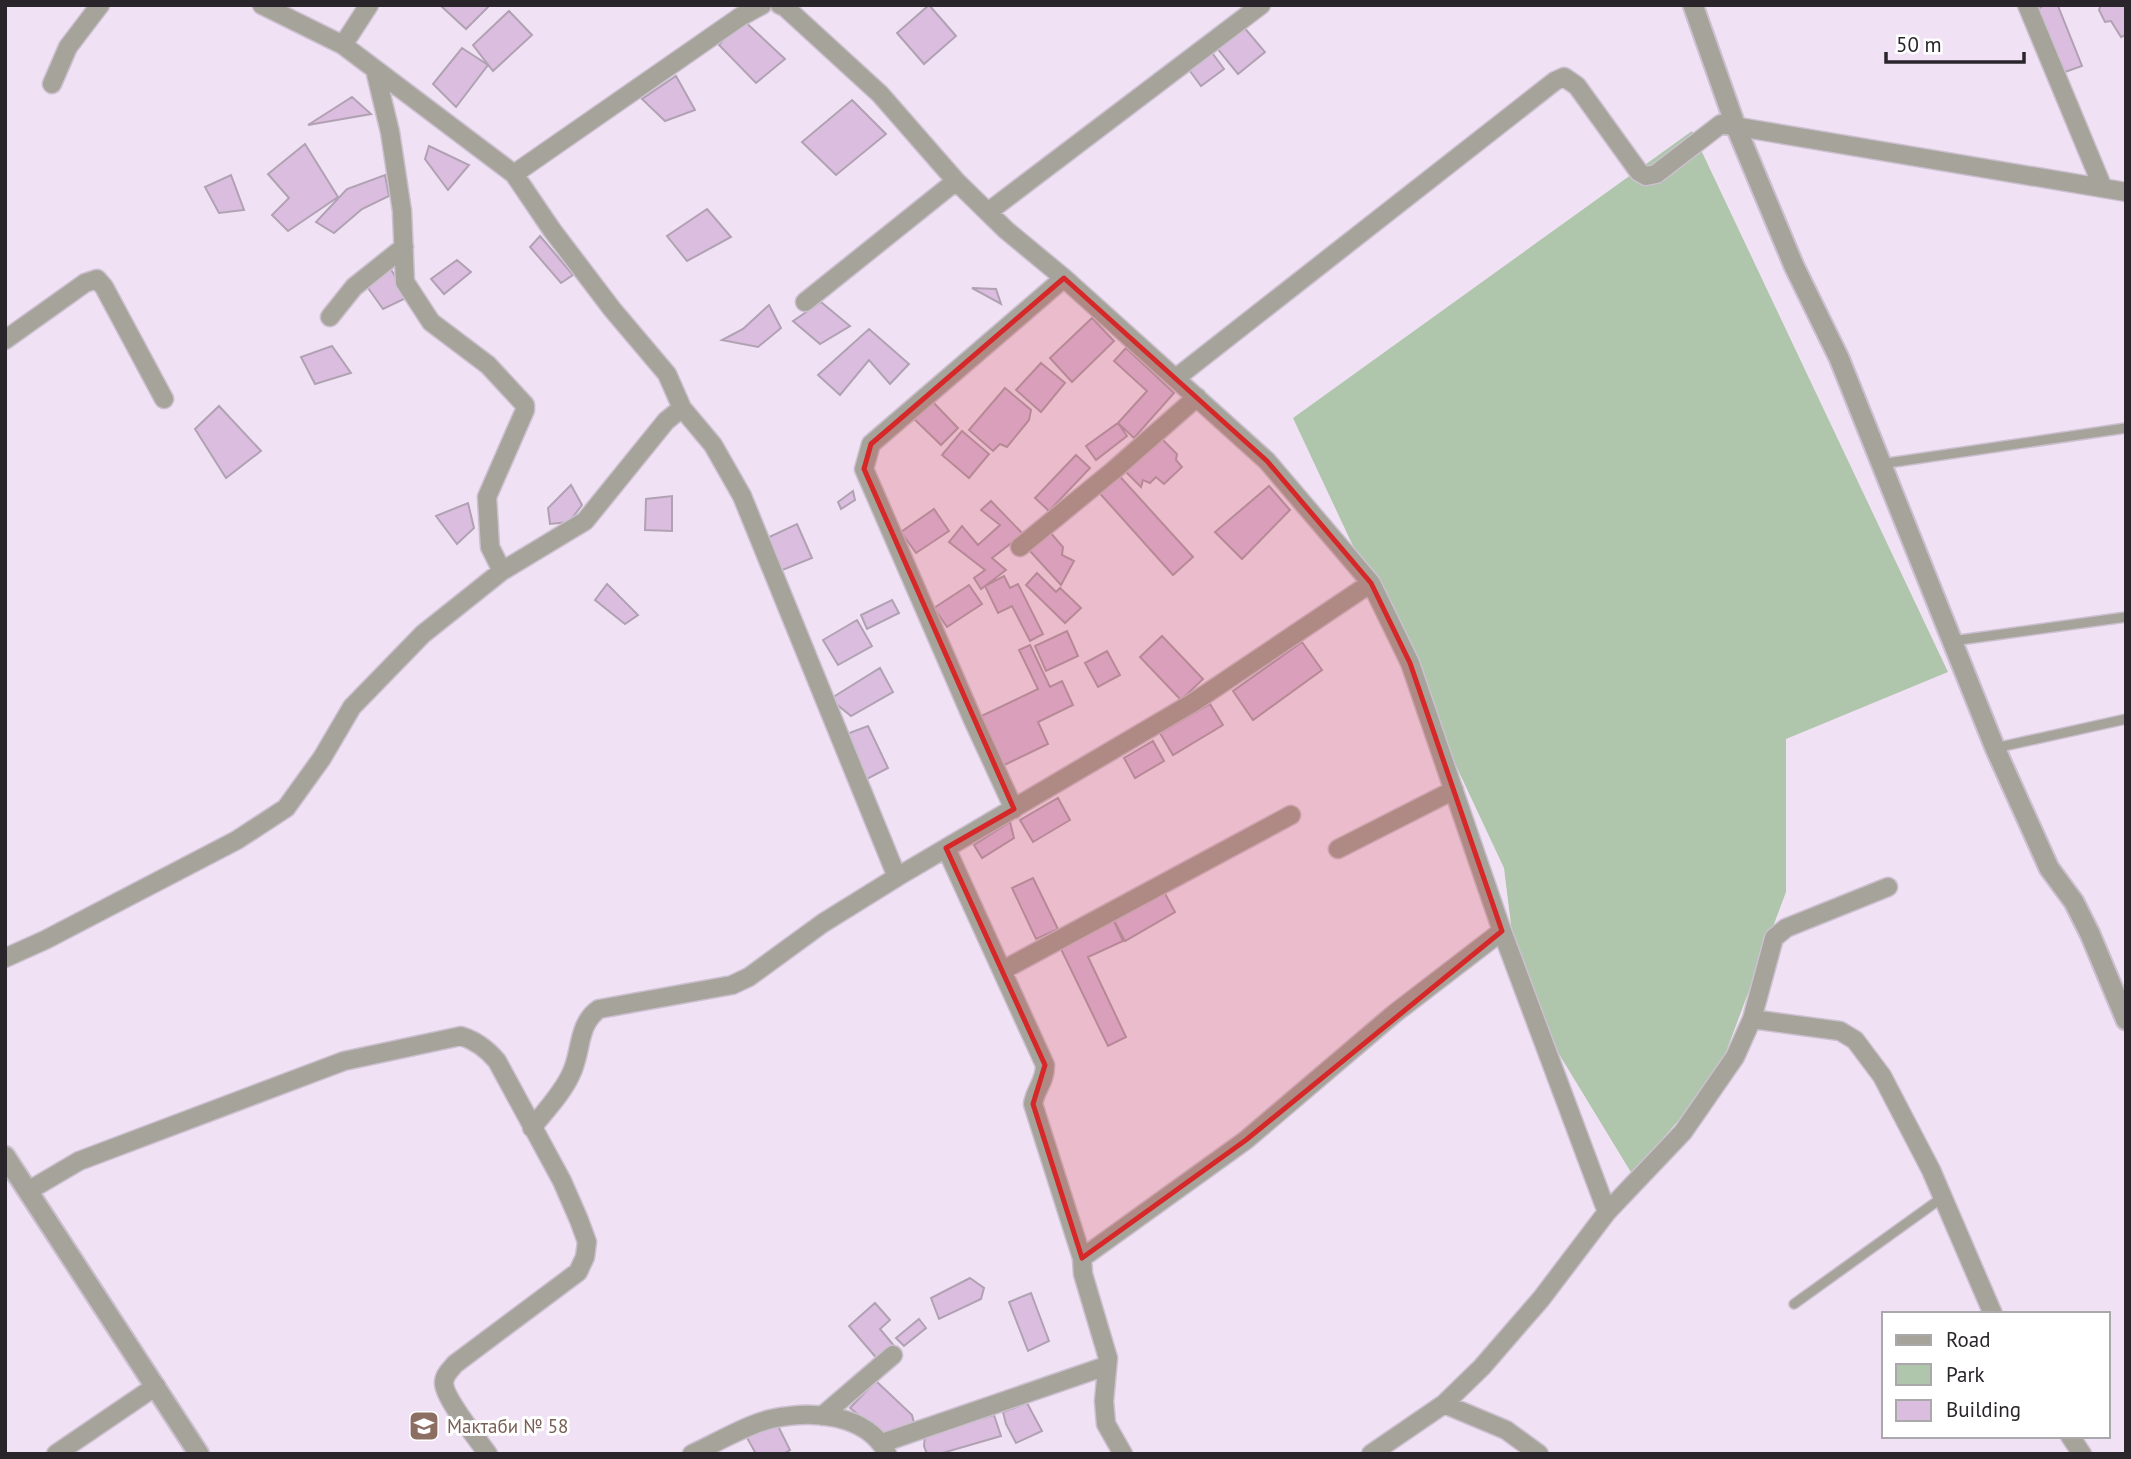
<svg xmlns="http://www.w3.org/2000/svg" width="2131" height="1459" font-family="'PT Sans',sans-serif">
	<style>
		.green { fill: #afc6ac }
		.building { fill: #dbbddf; stroke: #b0a2b2; stroke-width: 2 }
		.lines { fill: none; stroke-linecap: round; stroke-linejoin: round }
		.service-casing { stroke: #ccc0d0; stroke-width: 12 }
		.minor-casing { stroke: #ccc0d0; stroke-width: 21 }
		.tertiary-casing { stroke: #ccc0d0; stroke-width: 23 }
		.service { stroke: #a6a39b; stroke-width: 9 }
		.minor { stroke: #a6a39b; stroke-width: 18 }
		.tertiary { stroke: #a6a39b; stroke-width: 19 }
		.marked { fill: #d62828; fill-opacity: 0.2; stroke: #d62828; stroke-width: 5; stroke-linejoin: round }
		.labels { text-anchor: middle; stroke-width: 6; stroke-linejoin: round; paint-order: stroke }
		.education-label { font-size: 19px; fill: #785e54; stroke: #fff; text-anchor: start }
	</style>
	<rect width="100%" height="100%" fill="#f0e2f4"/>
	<!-- green -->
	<path class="green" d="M1692,131L1948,672L1786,739V892L1717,1076L1632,1174L1548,1036L1513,941L1504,868L1293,418Z"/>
	<!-- building -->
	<path class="building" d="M440,5H490L466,29Z
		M929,5L956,36L924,64L897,33Z
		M2044,5L2058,6L2082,66L2065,72L2037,10Z
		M2101,5H2126V35L2121,37L2111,21L2105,22L2099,10Z
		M509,11L532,35L493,71L473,45Z
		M741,18L785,59L756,83L719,45Z
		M1242,25L1265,52L1238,74L1216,47Z
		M462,48L488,65L456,107L433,84Z
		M1210,50L1224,69L1201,86L1187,67Z
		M676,76L695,110L665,121L642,99Z
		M352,97L371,114L308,125Z
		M852,100L886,134L836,175L802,142Z
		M305,144L338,197L288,231L272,215L289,198L268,174Z
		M429,146L469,165L448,190L425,159Z
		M231,175L244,210L219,213L205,187Z
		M385,175L389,196L362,209L334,233L316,222L347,189Z
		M707,209L731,237L687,261L667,236Z
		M540,236L573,275L561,283L530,247Z
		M457,260L471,272L444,294L431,279Z
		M390,268L408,297L383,309L363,281Z
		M972,288L996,289L1001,304Z
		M821,302L850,326L820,344L793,321Z
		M769,305L781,328L758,347L722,340L743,329Z
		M1092,318L1114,341L1072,382L1050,358Z
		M869,329L909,364L890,384L869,360L840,395L818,375Z
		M332,346L351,373L315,384L301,357Z
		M1126,348L1174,393L1134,438L1118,423L1147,391L1114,361Z
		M1041,363L1065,383L1041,412L1016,390Z
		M1005,388L1031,410L1029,420L1007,447L1000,444L993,451L969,430Z
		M929,398L958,428L941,445L911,416Z
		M219,406L261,451L226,478L195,429Z
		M1118,423L1127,436L1096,460L1086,446Z
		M962,431L989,454L969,478L942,455Z
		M1158,435L1177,454L1176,460L1182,467L1164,484L1156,477L1150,483L1143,480L1141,487L1123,469Z
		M1076,455L1090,468L1049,511L1035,498Z
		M1114,470L1193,557L1173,575L1095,488Z
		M571,485L582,505L569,522L550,524L548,508Z
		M1269,486L1290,510L1242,559L1215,532Z
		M853,491L855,500L841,509L838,502Z
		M672,496V531L645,530L646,499Z
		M991,501L1023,534L992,558L1006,570L981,589L974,578L985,570L949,542L962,526L978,545L1000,525L981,510Z
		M468,503L474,528L457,544L436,516Z
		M934,509L949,531L916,553L901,532Z
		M797,524L812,558L780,571L767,538Z
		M1049,531L1063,547L1062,555L1074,561L1061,585L1029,550Z
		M1037,573L1056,592L1060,588L1081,608L1065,623L1026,585Z
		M1004,576L1010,588L1018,584L1043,634L1030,641L1012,606L998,613L985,586Z
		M607,584L638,615L625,624L595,600Z
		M969,585L982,604L947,627L934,608Z
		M892,600L899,613L867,629L861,615Z
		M857,620L872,646L838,665L823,640Z
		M1067,631L1078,656L1046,671L1035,646Z
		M1162,636L1203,679L1181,700L1140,657Z
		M1302,642L1322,670L1253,720L1233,691Z
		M1030,645L1050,687L1062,681L1073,705L1038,722L1048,744L996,769L973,720L1038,689L1019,650Z
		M1107,651L1120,675L1098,687L1085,663Z
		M880,668L893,692L851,716L830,699Z
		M1210,704L1223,725L1173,755L1160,733Z
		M868,726L888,768L867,779L844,735Z
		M1153,741L1164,761L1135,778L1124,758Z
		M1058,798L1070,820L1033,842L1020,820Z
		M1010,822L1014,838L982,858L974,845Z
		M1033,878L1058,929L1036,939L1012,888Z
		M1163,890L1175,912L1125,941L1113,919Z
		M1113,919L1123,941L1088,957L1126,1037L1108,1046L1059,945Z
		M970,1278L984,1288L981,1299L939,1319L931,1298Z
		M1031,1293L1049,1341L1028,1351L1009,1302Z
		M875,1303L890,1320L880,1329L895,1347L879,1361L849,1326Z
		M919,1319L926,1328L904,1346L896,1338Z
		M876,1381L912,1415L916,1431L887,1438L850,1408Z
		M1027,1403L1042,1431L1016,1443L1006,1424L1003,1412Z
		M994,1415L1001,1436L939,1454H927L924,1446L925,1435Z
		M775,1420L790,1450L783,1454H756L745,1434Z"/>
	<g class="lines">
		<!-- service casing -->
		<g class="service-casing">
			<path id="service" d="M1881,464L2126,428
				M1952,641L2126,617
				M1995,748L2126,719
				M1794,1304L1943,1197"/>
		</g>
		<!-- minor casing -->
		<g class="minor-casing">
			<path id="minor" d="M262,5L343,45L514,174L552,230L612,309L667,374L682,408L713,445L742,496L897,877
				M780,5L785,7L880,94L956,181L1006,230L1064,278L1267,461L1371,583L1410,663L1502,931L1607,1212
				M2027,5L2103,188
				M343,45L369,5
				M375,70L390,132L402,211L405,282L431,322L488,365L525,405V410L487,497L490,547L502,571
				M52,84L68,47L100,5
				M514,174L740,17L762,5
				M988,212L1261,5
				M805,302L956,181
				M330,317L354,287L404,247
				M5,340L85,283L97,279L104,287L164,399
				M1176,378L1555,81L1564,77L1577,86L1639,172L1646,176L1656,174L1721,124L2126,192
				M1020,547L1114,470L1197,397
				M1014,809L973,720L864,469L871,444L1064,278
				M946,848L1045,1065C1045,1083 1036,1087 1033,1104L1082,1258
				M1338,849L1454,790
				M5,958L45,940L237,840L286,808L322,758L352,707L423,634L502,571L585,521L666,421L682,408
				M1003,970L1291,815
				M1752,1019L1840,1031L1855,1040L1882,1076L1931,1170L1993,1314
				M532,1128C545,1111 562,1094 571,1074C582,1052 577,1024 599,1009L732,985L749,977L823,923L897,877L1194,702L1371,583
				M28,1191L79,1161L344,1061L461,1036C477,1041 487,1049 497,1061L562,1181L579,1220L587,1242L585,1257L578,1272L455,1364C450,1370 444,1375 444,1383C444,1398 478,1440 488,1454
				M1444,1404L1506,1430L1539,1454
				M822,1416L893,1355
				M2070,1436L2082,1454
				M882,1443L1106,1366
				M56,1454L156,1386
				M692,1454C716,1443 746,1425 771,1419C811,1410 866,1413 887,1453
				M1123,1454L1106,1424L1104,1401L1108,1358L1083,1274L1082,1258L1246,1140L1394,1014L1502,931
				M1371,1454L1444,1404L1482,1367L1541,1299L1607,1212L1683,1132L1735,1057L1752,1019L1774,938L1786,928L1888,887"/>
		</g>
		<!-- tertiary casing -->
		<g class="tertiary-casing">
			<path id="tertiary" d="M1693,5L1736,127L1794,266L1839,358L1995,748L2049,868L2074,902L2090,934L2126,1020
				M5,1156L199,1454"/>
		</g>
		<!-- service -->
		<use href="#service" class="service"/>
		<!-- minor -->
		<use href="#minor" class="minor"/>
		<!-- tertiary -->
		<use href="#tertiary" class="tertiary"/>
	</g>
	<!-- marked area -->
	<path class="marked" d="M1064,278L1267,461L1371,583L1410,663L1502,931L1246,1140L1082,1258L1033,1104L1045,1065L946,848L1014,809L864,469L871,444Z"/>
	<!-- icons -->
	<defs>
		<g id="school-square" transform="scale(1.575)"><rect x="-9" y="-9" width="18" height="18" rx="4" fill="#8d6e63" stroke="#fff"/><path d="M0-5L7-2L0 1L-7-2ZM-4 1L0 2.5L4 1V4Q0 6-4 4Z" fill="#fff"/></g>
	</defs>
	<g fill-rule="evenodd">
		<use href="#school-square" x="424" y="1426"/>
	</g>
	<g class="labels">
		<!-- education labels -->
		<g class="education-label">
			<text x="447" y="1433">Мактаби № 58</text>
		</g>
	</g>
	<!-- border -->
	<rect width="2131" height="1459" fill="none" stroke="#2a252b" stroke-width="14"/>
	<!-- legend -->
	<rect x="1882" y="1312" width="228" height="126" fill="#ffffff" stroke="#aaa8aa" stroke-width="2"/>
	<rect x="1896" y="1335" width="35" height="10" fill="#a6a39b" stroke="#aaa8aa" stroke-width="2"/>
	<text x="1946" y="1347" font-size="21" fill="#2a252b">Road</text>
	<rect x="1896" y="1364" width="35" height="21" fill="#afc6ac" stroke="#aaa8aa" stroke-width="2"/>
	<text x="1946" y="1382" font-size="21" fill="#2a252b">Park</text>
	<rect x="1896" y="1400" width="35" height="21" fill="#dbbddf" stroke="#aaa8aa" stroke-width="2"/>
	<text x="1946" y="1417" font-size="21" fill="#2a252b">Building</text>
	<!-- scale -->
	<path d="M1886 52v10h138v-10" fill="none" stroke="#2a252b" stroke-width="3.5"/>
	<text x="1896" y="52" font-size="21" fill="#2a252b" stroke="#ffffff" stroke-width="5" paint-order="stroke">50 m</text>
</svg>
